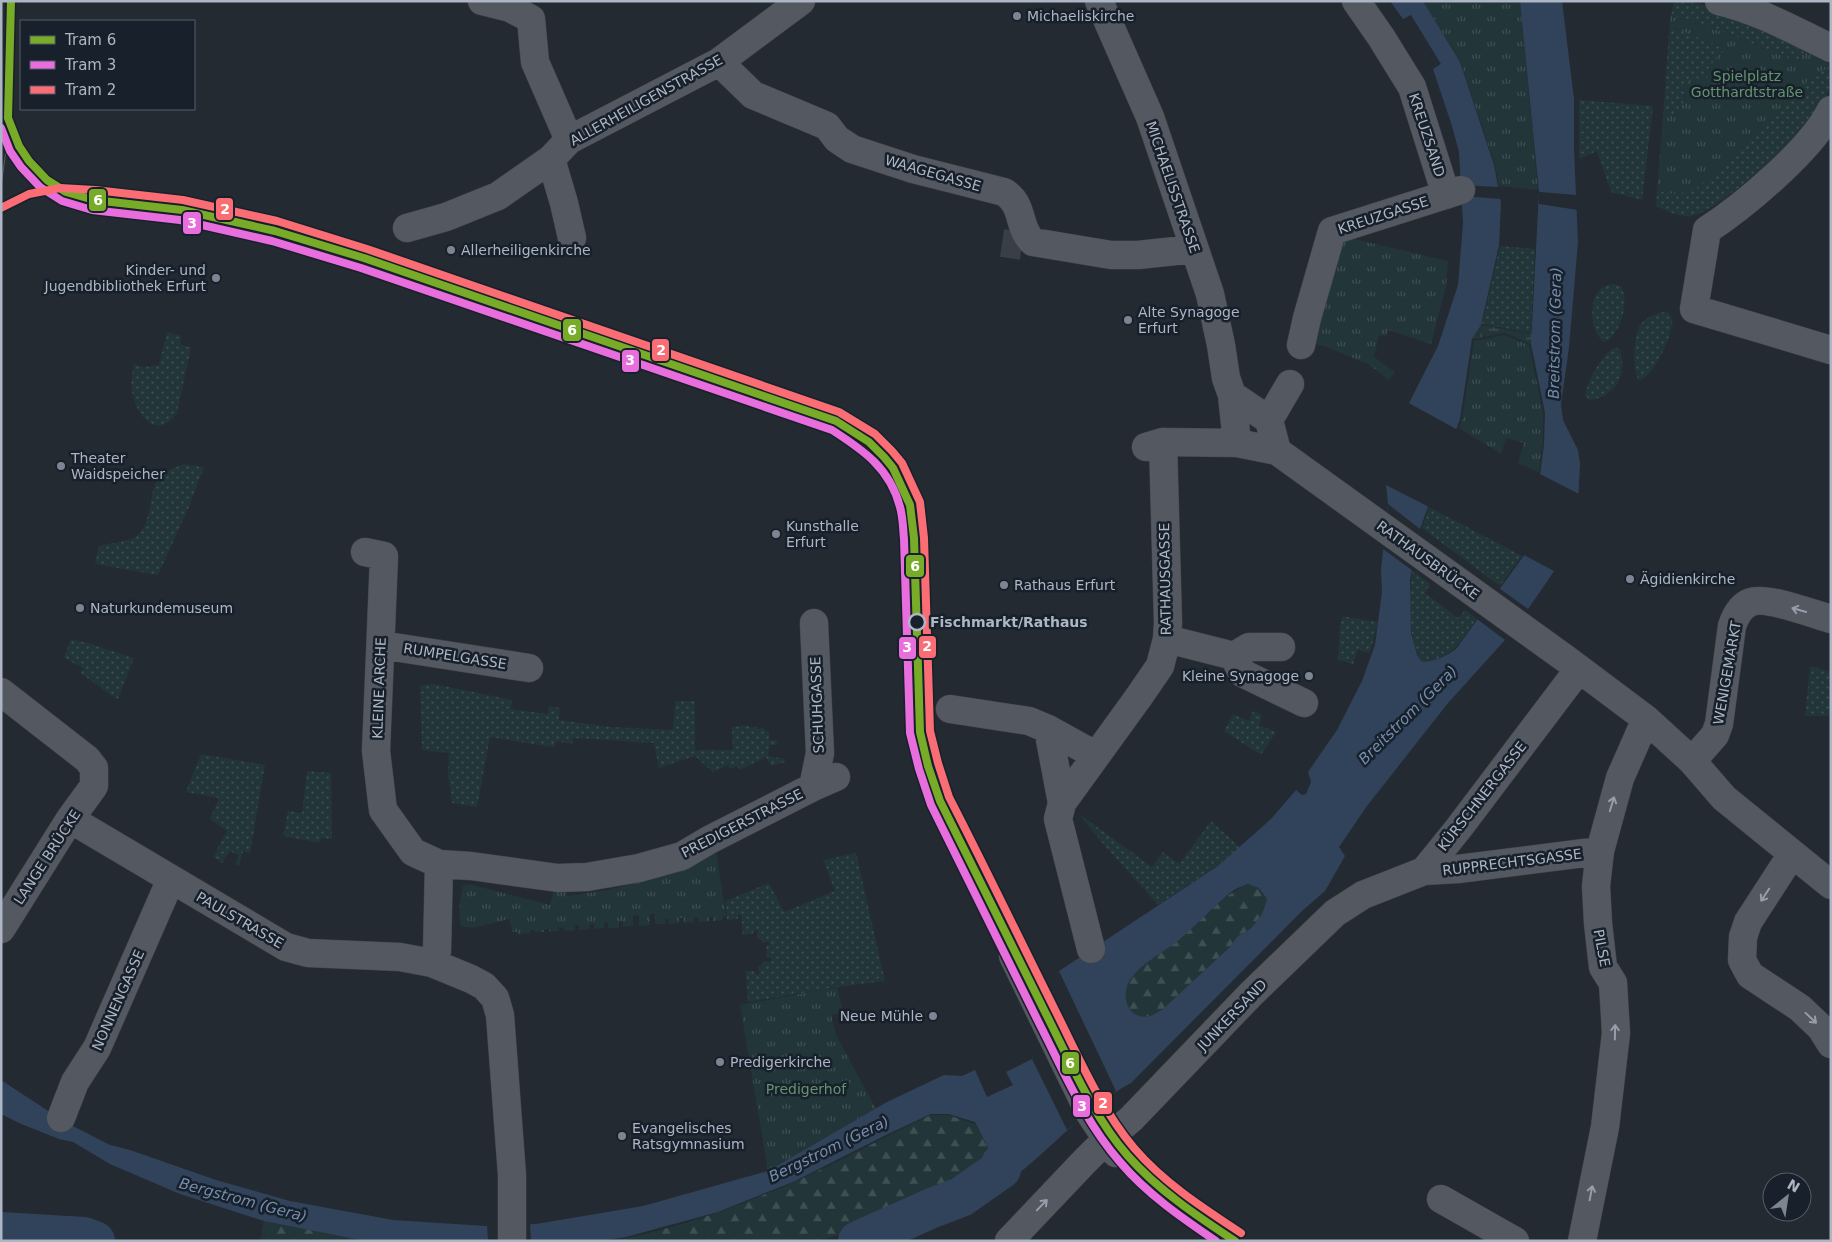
<svg xmlns="http://www.w3.org/2000/svg" width="1832" height="1242" font-family="'DejaVu Sans',sans-serif">
	<style>
		.grass { fill: url(#grass-dots) }
		.forest { fill: url(#forest-firs) }
		.wetland { fill: url(#wetland-marsh) }
		.park { fill: url(#park-tufts) }
		.water { fill: #31435a; fill-rule: evenodd }
		.pier { fill: #242a31 }
		.lines { fill: none; stroke-linecap: round; stroke-linejoin: round }
		.river { stroke: #31435a; stroke-width: 40 }
		.minor-tunnel { stroke: #383f47; stroke-width: 28; stroke-dasharray: 28 14; stroke-linecap: butt }
		.minor-casing { stroke: #40444a; stroke-width: 29 }
		.minor { stroke: #545860; stroke-width: 28 }
		.tram { stroke: #575c63; stroke-width: 1 }
		.tram-1-casing { stroke: #18202b; stroke-width: 11 }
		.tram-2-casing { stroke: #18202b; stroke-width: 11 }
		.tram-3-casing { stroke: #18202b; stroke-width: 11 }
		.tram-1 { stroke: #78ac28; stroke-width: 8 }
		.tram-2 { stroke: #e86ede; stroke-width: 8 }
		.tram-3 { stroke: #fb6d74; stroke-width: 8 }
		.oneway { stroke: #969eab }
		.poi-dot { fill: #7c8591; stroke: #18202b; stroke-width: 2 }
		.stop-dot { fill: #18202b; stroke: #acb6c4; stroke-width: 2.5 }
		.labels { text-anchor: middle; stroke-width: 5; stroke-linejoin: round; paint-order: stroke }
		.poi-label { font-size: 14px; fill: #acb6c4; stroke: #18202b; text-anchor: start }
		.park-label { font-size: 14px; fill: #64946f; stroke: #18202b }
		.street-label { font-size: 14px; fill: #acb6c4; stroke: #18202b }
		.stop-label { font-size: 14px; font-weight: bold; fill: #acb6c4; stroke: #18202b; text-anchor: start }
		.water-label { font-size: 15px; font-style: italic; fill: #748dad; stroke: #18202b }
		.line-badge { stroke: #18202b; stroke-width: 2 }
		.badge-label { font-size: 14px; text-anchor: middle; font-weight: bold; fill: #fff }
	</style>
	<defs>
		<pattern id="grass-dots" width="8" height="8" patternUnits="userSpaceOnUse" patternTransform="scale(1.25)"><rect width="8" height="8" fill="#223538"/><path d="M2 2h.1M6 6h.1" fill="none" stroke="#3f5053" stroke-width="1.8" stroke-linecap="round"/></pattern>
		<pattern id="forest-firs" width="22" height="20" patternUnits="userSpaceOnUse" patternTransform="scale(1.25)"><rect width="22" height="20" fill="#223538"/><path d="M5 1l3.5 6h-7zM16 11l3.5 6h-7z" fill="#3f5053"/></pattern>
		<pattern id="wetland-marsh" width="20" height="14" patternUnits="userSpaceOnUse" patternTransform="scale(1.25)"><rect width="20" height="14" fill="#223538"/><path d="M1 5h8M5 5V1M11 12h8M15 12V8" fill="none" stroke="#3f5053"/></pattern>
		<pattern id="park-tufts" width="24" height="20" patternUnits="userSpaceOnUse" patternTransform="scale(1.25)"><rect width="24" height="20" fill="#223538"/><path d="M3 7l-1-3M5 7V3M7 7l1-3M15 17l-1-3M17 17v-4M19 17l1-3" fill="none" stroke="#3f5053"/></pattern>
	</defs>
	<rect width="100%" height="100%" fill="#242a31"/>
	<!-- grass -->
	<path class="grass" d="M1674,1C1717,1 1768,29 1808,45L1798,62L1734,36L1671,15Z
		M1674,28L1728,49L1707,83L1684,95L1686,99L1676,113L1663,117L1669,32Z
		M1831,65C1831,72 1832,82 1830,88C1818,121 1726,208 1692,216C1679,218 1668,211 1656,206L1657,191L1674,194L1765,122L1808,81Z
		M1579,100L1653,106L1642,200L1611,192L1597,151L1579,159Z
		M1500,246L1535,249L1531,333L1482,324Z
		M1613,284L1621,286C1630,301 1621,336 1604,342C1591,333 1588,303 1599,291C1603,286 1608,285 1613,284Z
		M1665,312L1669,313C1671,317 1673,320 1672,324C1671,338 1653,378 1639,380C1631,370 1634,335 1640,325C1646,317 1656,313 1665,312Z
		M167,332L181,336L180,344L191,348L177,413C157,441 136,416 132,391C130,382 133,373 134,364L144,367L159,365Z
		M1613,348H1618L1620,350C1627,374 1617,396 1590,400L1585,396C1588,379 1600,359 1613,348Z
		M183,464L204,467L189,507L158,575L95,564L99,546C110,543 124,542 134,538C152,528 149,494 157,480C162,471 174,468 183,464Z
		M1429,507L1522,556L1500,586L1422,528Z
		M1413,571L1430,584L1425,593L1458,618L1465,610L1477,619C1460,641 1453,660 1422,662C1408,645 1408,592 1413,571Z
		M1342,617H1347L1378,622L1370,653L1358,650L1353,664L1338,660L1340,626Z
		M71,639L91,644L134,658L118,699L110,695L81,673L83,668L64,658Z
		M1810,666L1831,672L1829,716H1805Z
		M434,684L512,700L511,709L548,714L549,706L560,708L559,720L610,727L673,730L675,701H695V750H733L732,727L749,725V727H757V729L764,728L765,731H769V740L778,741L777,745H769L768,756L785,759V762L771,766L766,757L740,770L737,766L730,769L728,765L713,772L695,756L659,768L654,743L573,738L572,744L556,741L555,746L552,747L490,737L477,807L452,803L448,773L449,753L422,750L420,685Z
		M1253,711L1262,715L1259,725L1276,732L1261,755L1224,731L1233,714L1249,721Z
		M201,754L265,765L250,853L243,851L239,866L235,864L239,856L230,851L222,863L213,857L227,831L210,819L219,798L186,792Z
		M307,771L331,773L332,839L321,838L320,843L283,836L288,811L302,813Z
		M1078,813L1152,867L1163,852L1179,864L1211,821L1240,847L1218,866L1158,905L1105,846Z
		M856,853L885,981L837,987L748,1002L746,971H755L757,975L760,973L758,968L765,961L770,962L771,958L767,957L766,947L770,944L768,941L764,943L757,936L758,931L755,930L752,934L743,935L741,915H738V919L727,920L725,901L769,883L784,912L835,891L823,860Z"/>
	<!-- forest -->
	<path class="forest" d="M1248,884L1259,888L1267,899C1264,910 1261,918 1252,927C1243,936 1239,931 1232,945L1164,1008C1160,1011 1154,1015 1150,1016C1128,1021 1120,996 1130,980C1140,963 1162,954 1177,941C1200,922 1221,896 1248,884Z
		M931,1115H948L975,1124L989,1150L983,1167L927,1200L862,1228L818,1241H608C672,1231 735,1208 794,1182C840,1162 885,1136 931,1115Z
		M264,1221L365,1241H260Z"/>
	<!-- wetland -->
	<path class="wetland" d="M1481,325L1532,334L1531,344L1505,333L1472,339Z"/>
	<!-- park -->
	<path class="park" d="M1423,1H1520L1538,190L1499,186L1495,165L1460,61Z
		M1671,15L1734,36L1798,62L1808,45L1831,60V65L1808,81L1713,175L1693,191L1674,194L1657,191L1663,117L1676,113L1686,99L1684,90C1687,77 1697,76 1707,82C1707,68 1715,55 1728,49L1674,28L1669,32Z
		M1341,236L1448,261L1446,286L1431,344L1388,330L1386,336L1379,335L1374,357L1395,372L1389,380L1368,364L1327,347L1311,343Z
		M1504,335L1529,345L1543,413V442L1539,472L1518,463L1524,443L1506,438L1501,454L1459,428L1462,419L1474,341Z
		M715,845L726,916H723V920L713,921V916L709,917V921L699,922L698,917H694V922L684,923L683,918H679V923L669,924L668,919H665V924H655V914H650V925L639,926V916L633,915V926L623,927V922L619,921V928H608V922L604,923V928L594,929V924H590L589,929L579,930V925H575V930L564,931V927L559,928V931H549V929H545L544,932H535L534,930H530V933L518,934V932H513L509,919L472,928L461,926C458,912 460,900 463,886L469,884L550,905L554,890L566,891L568,896L608,890L643,881Z
		M837,987L843,1012L831,1015L836,1035L876,1109L768,1171L740,1005Z"/>
	<!-- water -->
	<path class="water" d="M1390,1H1423L1460,62L1494,165L1501,203L1499,245L1481,325L1472,339L1460,419L1420,529L1410,580L1411,633L1417,655L1422,662C1436,661 1445,657 1456,649L1531,546L1544,444L1545,413L1531,344L1539,192L1520,1H1562L1574,99V149L1578,242L1569,347L1561,405L1563,420L1578,450L1580,463L1578,504L1564,557L1528,609L1505,640L1448,703L1367,806L1339,847L1345,856L1325,891L1302,911L1131,1083C1083,1109 1049,1152 1005,1184C993,1192 978,1199 965,1207L953,1185L983,1168L989,1150L975,1122L948,1114H931L890,1133L795,1181L718,1212L626,1237L601,1241H365L264,1221L180,1194L110,1164L73,1142L59,1139L19,1123L1,1114V1080L65,1122L110,1145L130,1150L216,1180L290,1201L393,1220L486,1226L536,1224L643,1206L768,1171L887,1102L944,1075L962,1076L975,1070L987,1097L1013,1085L1006,1072L1032,1059L1059,971L1218,866L1271,819L1296,790L1302,795L1306,794L1311,782L1308,772L1337,730L1362,681L1375,645L1382,592L1381,570L1388,504L1386,485L1409,403L1438,346L1458,285L1463,223L1459,152L1452,126L1433,69L1441,64L1411,15L1403,19ZM1248,884L1259,888L1267,899C1264,910 1261,918 1252,927C1243,936 1239,931 1232,945L1164,1008C1160,1011 1154,1015 1150,1016C1128,1021 1120,996 1130,980C1141,963 1165,952 1180,939C1198,924 1215,904 1234,890C1238,887 1244,886 1248,884Z"/>
	<!-- pier -->
	<path class="pier" d="M1460,185L1499,187L1501,199L1461,196Z
		M1539,192L1577,195L1578,210L1539,204Z
		M1407,402L1458,430L1431,508L1384,484Z
		M1538,473L1581,495L1580,505L1566,558L1551,579L1550,578L1554,571L1522,554L1529,545Z
		M1388,504L1420,529L1413,571L1383,549Z
		M1499,588L1528,609L1505,640L1477,619Z
		M1059,971L1116,1091L1067,1130L1032,1059Z
		M530,1223L531,1241H488L487,1225Z"/>
	<g class="lines">
		<!-- river -->
		<path class="river" d="M1,1232L84,1237L95,1241
			M858,1241L932,1208L961,1197L1001,1169V1164"/>
		<!-- minor-tunnel -->
		<path class="minor-tunnel" d="M1002,243L1022,246"/>
		<!-- minor casing -->
		<g class="minor-casing">
			<path id="minor" d="M482,1L510,8L531,19L535,62L569,140
				M1099,1L1150,117L1210,294L1221,345L1226,378L1232,395L1237,443
				M1356,1L1381,37L1412,87L1446,195
				M1719,1C1758,10 1795,31 1831,48
				M719,62L753,95L827,126L837,139L852,149L913,169L1004,192C1025,205 1017,228 1033,242L1111,255H1138L1194,249
				M1831,110C1812,149 1744,206 1707,230L1694,309L1831,350
				M551,159L564,203L572,238
				M407,228L446,217L498,196L551,159L569,140L719,62L801,1
				M1301,345L1307,318L1332,231L1461,190
				M1232,395L1269,420L1277,451
				M1269,420L1290,384
				M1146,447L1163,442L1237,443L1277,451L1566,659L1646,719L1692,761L1724,798L1831,885
				M365,552L384,556L376,751L383,810L413,852L439,864L471,866L558,878L587,877L639,868L682,856L709,840L813,787L836,777
				M1167,639L1234,656L1242,673L1304,703
				M381,645L529,668
				M1234,656L1249,647H1281
				M1,692L87,759L94,768V786L70,819L1,929
				M950,709L1029,721L1048,729L1095,755
				M1048,729L1062,803
				M1692,761L1715,735L1719,724L1732,626C1735,617 1740,606 1751,602C1766,596 1813,614 1831,619
				M813,787L820,753L814,623
				M70,819L286,947L308,953L400,957L432,963L471,979L484,986L495,998L500,1015L512,1175V1241
				M1792,854L1748,922L1743,937L1742,960L1750,975L1800,1008L1821,1028L1831,1044
				M1424,871L1458,869L1600,851
				M1091,949L1058,819L1062,803L1138,698L1160,666L1167,639L1168,623L1163,442
				M1013,956L1089,1112L1116,1153
				M432,963L437,951L439,864
				M61,1118L75,1082L97,1048L171,879
				M1441,1199L1515,1241
				M1009,1241L1084,1162L1106,1140L1131,1119L1251,994L1335,913L1363,895L1424,871L1458,829L1579,669
				M1582,1241L1605,1127L1616,1033L1613,983L1603,967L1598,923L1596,886L1600,851L1620,778L1646,719"/>
		</g>
		<!-- minor -->
		<use href="#minor" class="minor"/>
		<!-- tram -->
		<path class="tram" d="M1,187L6,150L8,118"/>
		<!-- tram-1 casing -->
		<g class="tram-1-casing">
			<path id="tram-1" d="M11,1L8,118L19,146L29,161L47,180L66,192L94,200L182,210L275,231L364,258L836,421L869,442L884,457L893,468L910,505L914,538L920,732L928,766L940,801C977,874 1013,948 1050,1022C1073,1068 1094,1117 1128,1156C1158,1190 1197,1216 1235,1241"/>
		</g>
		<!-- tram-2 casing -->
		<g class="tram-2-casing">
			<path id="tram-2" d="M1,128L10,151L21,167L40,187L62,201L92,210L180,220L272,241L361,268L832,430C863,450 890,468 900,507C903,517 903,529 904,539L910,733L919,769L931,805C968,879 1004,952 1040,1025C1064,1072 1085,1122 1120,1162C1147,1194 1182,1218 1216,1241"/>
		</g>
		<!-- tram-3 casing -->
		<g class="tram-3-casing">
			<path id="tram-3" d="M1,208L29,194L60,188L95,190L183,200L277,221L367,249L839,412L875,434L892,451L902,463L920,502L924,538L930,731L938,763L949,797C986,869 1021,942 1057,1014C1080,1060 1101,1109 1134,1148C1164,1183 1203,1208 1241,1233"/>
		</g>
		<!-- tram-1 -->
		<use href="#tram-1" class="tram-1"/>
		<!-- tram-2 -->
		<use href="#tram-2" class="tram-2"/>
		<!-- tram-3 -->
		<use href="#tram-3" class="tram-3"/>
	</g>
	<!-- one-way arrows -->
	<defs><path id="oneway-shaft" d="M-6 0H5M1.5-3L5.5 0L1.5 3" fill="none" stroke-width="1.6" stroke-linecap="round" stroke-linejoin="round" transform="scale(1.25)"/></defs>
	<g class="oneway">
		<use href="#oneway-shaft" transform="translate(1799 610) rotate(-164)"/>
		<use href="#oneway-shaft" transform="translate(1612 804) rotate(-73)"/>
		<use href="#oneway-shaft" transform="translate(1765 895) rotate(123)"/>
		<use href="#oneway-shaft" transform="translate(1811 1018) rotate(43)"/>
		<use href="#oneway-shaft" transform="translate(1615 1032) rotate(-89)"/>
		<use href="#oneway-shaft" transform="translate(1591 1193) rotate(-79)"/>
		<use href="#oneway-shaft" transform="translate(1042 1205) rotate(-46)"/>
	</g>
	<!-- markers -->
	<g class="poi-dot">
		<circle cx="1017" cy="16" r="5"/>
		<circle cx="451" cy="250" r="5"/>
		<circle cx="216" cy="278" r="5"/>
		<circle cx="1128" cy="320" r="5"/>
		<circle cx="61" cy="466" r="5"/>
		<circle cx="776" cy="534" r="5"/>
		<circle cx="1630" cy="579" r="5"/>
		<circle cx="1004" cy="585" r="5"/>
		<circle cx="80" cy="608" r="5"/>
		<circle cx="1309" cy="676" r="5"/>
		<circle cx="933" cy="1016" r="5"/>
		<circle cx="720" cy="1062" r="5"/>
		<circle cx="622" cy="1136" r="5"/>
	</g>
	<circle class="stop-dot" cx="917" cy="622" r="8"/>
	<g class="labels">
		<!-- poi labels -->
		<g class="poi-label">
			<text x="1027" y="21">Michaeliskirche</text>
			<text x="461" y="255">Allerheiligenkirche</text>
			<text x="206" y="275" text-anchor="end">Kinder- und<tspan x="206" dy="16">Jugendbibliothek Erfurt</tspan></text>
			<text x="1138" y="317">Alte Synagoge<tspan x="1138" dy="16">Erfurt</tspan></text>
			<text x="71" y="463">Theater<tspan x="71" dy="16">Waidspeicher</tspan></text>
			<text x="786" y="531">Kunsthalle<tspan x="786" dy="16">Erfurt</tspan></text>
			<text x="1640" y="584">Ägidienkirche</text>
			<text x="1014" y="590">Rathaus Erfurt</text>
			<text x="90" y="613">Naturkundemuseum</text>
			<text x="1299" y="681" text-anchor="end">Kleine Synagoge</text>
			<text x="923" y="1021" text-anchor="end">Neue Mühle</text>
			<text x="730" y="1067">Predigerkirche</text>
			<text x="632" y="1133">Evangelisches<tspan x="632" dy="16">Ratsgymnasium</tspan></text>
		</g>
		<!-- park labels -->
		<g class="park-label">
			<text x="1747" y="81">Spielplatz<tspan x="1747" dy="16">Gotthardtstraße</tspan></text>
			<text x="806" y="1094">Predigerhof</text>
		</g>
		<!-- street labels -->
		<g class="street-label">
			<text transform="translate(646 100) rotate(-29)" y="5">ALLERHEILIGENSTRASSE</text>
			<text transform="translate(1427 135) rotate(72)" y="5">KREUZSAND</text>
			<text transform="translate(933 173) rotate(16)" y="5">WAAGEGASSE</text>
			<text transform="translate(1173 187) rotate(71)" y="5">MICHAELISSTRASSE</text>
			<text transform="translate(1383 215) rotate(-18)" y="5">KREUZGASSE</text>
			<text transform="translate(1428 560) rotate(36)" y="5">RATHAUSBRÜCKE</text>
			<text transform="translate(1165 579) rotate(-91)" y="5">RATHAUSGASSE</text>
			<text transform="translate(455 656) rotate(9)" y="5">RUMPELGASSE</text>
			<text transform="translate(1727 673) rotate(-80)" y="5">WENIGEMARKT</text>
			<text transform="translate(379 688) rotate(-88)" y="5">KLEINE ARCHE</text>
			<text transform="translate(817 705) rotate(-92)" y="5">SCHUHGASSE</text>
			<text transform="translate(1482 796) rotate(-52)" y="5">KÜRSCHNERGASSE</text>
			<text transform="translate(742 823) rotate(-27)" y="5">PREDIGERSTRASSE</text>
			<text transform="translate(47 857) rotate(-57)" y="5">LANGE BRÜCKE</text>
			<text transform="translate(1512 862) rotate(-7)" y="5">RUPPRECHTSGASSE</text>
			<text transform="translate(240 920) rotate(30)" y="5">PAULSTRASSE</text>
			<text transform="translate(1602 948) rotate(79)" y="5">PILSE</text>
			<text transform="translate(118 1000) rotate(-66)" y="5">NONNENGASSE</text>
			<text transform="translate(1232 1015) rotate(-46)" y="5">JUNKERSAND</text>
		</g>
		<!-- stop labels -->
		<g class="stop-label">
			<text x="930" y="627">Fischmarkt/Rathaus</text>
		</g>
		<!-- water labels -->
		<g class="water-label">
			<text transform="translate(1555 333) rotate(-89)" y="5">Breitstrom (Gera)</text>
			<text transform="translate(1408 715) rotate(-45)" y="5">Breitstrom (Gera)</text>
			<text transform="translate(829 1149) rotate(-26)" y="5">Bergstrom (Gera)</text>
			<text transform="translate(243 1200) rotate(15)" y="5">Bergstrom (Gera)</text>
		</g>
	</g>
	<g class="line-badge">
		<rect x="88" y="188" width="19" height="24" rx="5" fill="#78ac28"/>
		<rect x="215" y="197" width="19" height="24" rx="5" fill="#fb6d74"/>
		<rect x="182" y="211" width="20" height="24" rx="5" fill="#e86ede"/>
		<rect x="562" y="318" width="20" height="24" rx="5" fill="#78ac28"/>
		<rect x="651" y="338" width="19" height="24" rx="5" fill="#fb6d74"/>
		<rect x="621" y="349" width="19" height="24" rx="5" fill="#e86ede"/>
		<rect x="905" y="554" width="20" height="24" rx="5" fill="#78ac28"/>
		<rect x="918" y="635" width="19" height="24" rx="5" fill="#fb6d74"/>
		<rect x="898" y="636" width="19" height="24" rx="5" fill="#e86ede"/>
		<rect x="1061" y="1051" width="19" height="24" rx="5" fill="#78ac28"/>
		<rect x="1093" y="1091" width="20" height="24" rx="5" fill="#fb6d74"/>
		<rect x="1072" y="1094" width="19" height="24" rx="5" fill="#e86ede"/>
	</g>
	<g class="badge-label">
		<text x="98" y="205">6</text>
		<text x="225" y="214">2</text>
		<text x="192" y="228">3</text>
		<text x="572" y="335">6</text>
		<text x="661" y="355">2</text>
		<text x="630" y="365">3</text>
		<text x="915" y="571">6</text>
		<text x="927" y="651">2</text>
		<text x="907" y="652">3</text>
		<text x="1070" y="1068">6</text>
		<text x="1103" y="1108">2</text>
		<text x="1082" y="1111">3</text>
	</g>
	<!-- border -->
	<rect width="1832" height="1242" fill="none" stroke="#acb6c4" stroke-width="5"/>
	<!-- legend -->
	<rect x="20" y="20" width="175" height="90" fill="#18202b" stroke="#535c68"/>
	<rect x="30" y="36" width="25" height="8" fill="#78ac28" stroke="#535c68"/>
	<text x="65" y="45" font-size="15" fill="#acb6c4">Tram 6</text>
	<rect x="30" y="61" width="25" height="8" fill="#e86ede" stroke="#535c68"/>
	<text x="65" y="70" font-size="15" fill="#acb6c4">Tram 3</text>
	<rect x="30" y="86" width="25" height="8" fill="#fb6d74" stroke="#535c68"/>
	<text x="65" y="95" font-size="15" fill="#acb6c4">Tram 2</text>
	<!-- north arrow -->
	<g transform="translate(1787 1197) rotate(30)"><circle r="24" fill="#18202b" stroke="#535c68"/>
	<path d="M0-4L9 19L0 12L-9 19Z" fill="#7c8591"/>
	<text y="-8" font-size="14" font-weight="bold" text-anchor="middle" fill="#acb6c4">N</text>
	</g>
</svg>
